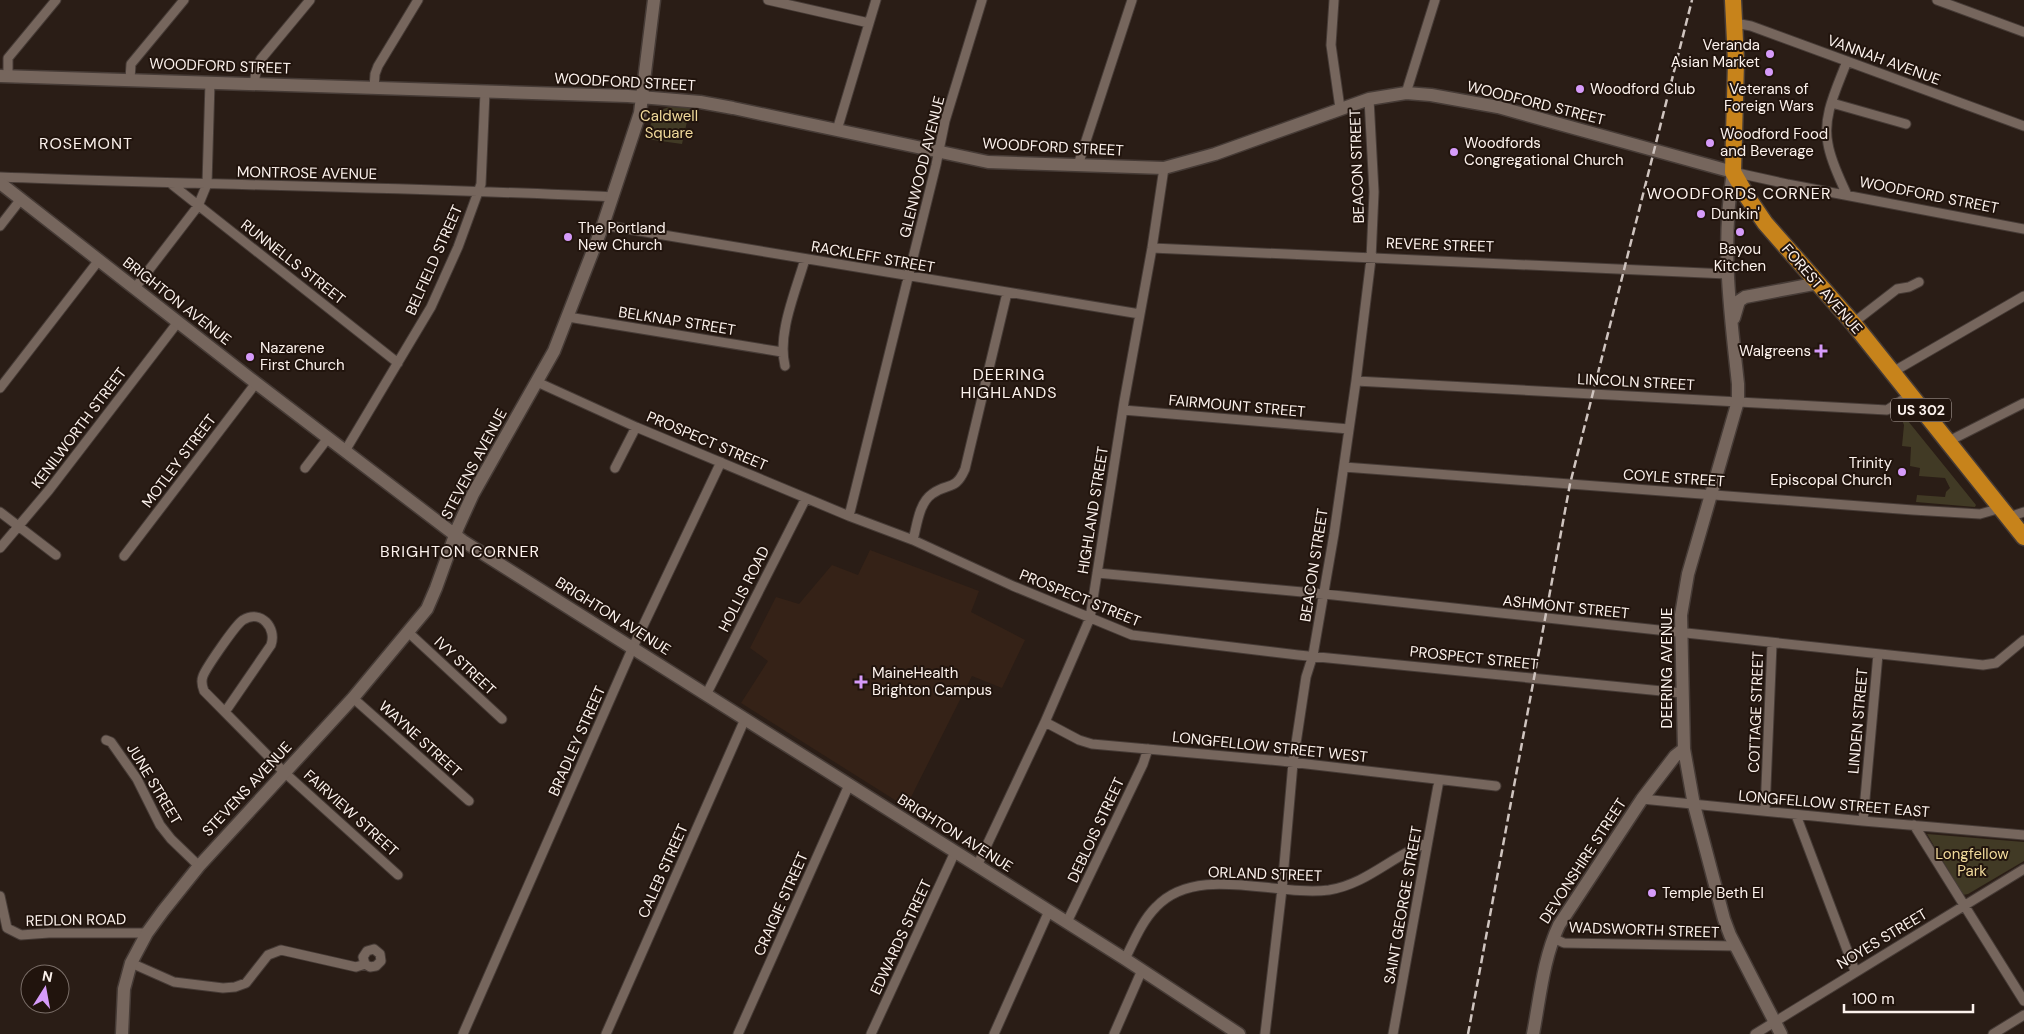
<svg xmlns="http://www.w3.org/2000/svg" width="2024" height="1034" font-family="'DM Sans',sans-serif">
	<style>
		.built { fill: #352217 }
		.green { fill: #413a25 }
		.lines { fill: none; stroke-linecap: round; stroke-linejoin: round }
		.street-casing { stroke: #463b36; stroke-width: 11 }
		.secondary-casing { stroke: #463b36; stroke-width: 15 }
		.highway-casing { stroke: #463b36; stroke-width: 19 }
		.street { stroke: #76665d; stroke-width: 9 }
		.secondary { stroke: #76665d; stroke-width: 12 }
		.highway { stroke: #c7831b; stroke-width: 16 }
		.rail { stroke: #cfc4bf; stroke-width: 2.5; stroke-dasharray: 8 4; stroke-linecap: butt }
		.poi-dot { fill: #d69bfa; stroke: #21140d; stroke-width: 2 }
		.labels { text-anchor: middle; stroke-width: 4; stroke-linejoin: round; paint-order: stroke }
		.shield { fill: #21140d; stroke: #baafaa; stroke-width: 1 }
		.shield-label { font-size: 14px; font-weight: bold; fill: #fcf2ed }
		.poi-label { font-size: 15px; fill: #fcf2ed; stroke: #21140d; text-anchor: start }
		.street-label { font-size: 15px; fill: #fcf2ed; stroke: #21140d }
		.park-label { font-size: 15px; fill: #f1da9b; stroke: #21140d }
		.neighbourhood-label { font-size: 16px; letter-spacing: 1px; fill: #fcf2ed; stroke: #21140d }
	</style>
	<rect width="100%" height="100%" fill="#2a1d16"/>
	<!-- built -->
	<path class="built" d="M870,550L979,591L971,612L1025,640L1002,688L972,676L906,807L741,703L768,661L750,648L776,597L799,604L832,565L858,575Z"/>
	<!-- green -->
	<path class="green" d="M671,107L690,108L682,144L646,139C651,125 653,109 671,107Z
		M1902,420L1908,421L1976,505L1975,507L1916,502L1917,495L1945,497L1946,492L1950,488L1945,478L1919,476L1920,468L1910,466L1911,447L1902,446L1904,425Z
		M1927,834L2024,842V861L1968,894L1963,895Z"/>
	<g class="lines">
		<!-- street casing -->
		<g class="street-casing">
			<path id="street" d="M768,0L869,23
				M1334,0L1331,45L1340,108
				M1937,0L2024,32
				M1735,23L1751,26L2024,126
				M1847,61C1837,88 1822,116 1828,144C1831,162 1840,179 1847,195
				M8,76V58L56,0
				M130,79L131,64L184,0
				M254,84L257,66L261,59L310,0
				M374,88L375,74L378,66L418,0
				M1406,93L1435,0
				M1832,103L1906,124
				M837,130L876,0
				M1078,165L1132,0
				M1733,172L1787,184L2024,229
				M0,177C204,185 409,187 613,197
				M170,183L398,363
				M603,225L1140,314
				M0,226L21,199
				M1152,248L1727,274
				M135,288L198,206L207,184L210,82
				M568,317L782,352
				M1853,323L1897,289L1909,287L1919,282
				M785,366C777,333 796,291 805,259
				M1891,373L2024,296
				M1356,381L1887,410L1910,395
				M537,382L636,427L849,516L913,540L1013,586L1132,635L1298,655L1682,693
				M0,388L99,260
				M1123,410L1349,429
				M1947,442L2024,403
				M345,451L431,307L458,247L481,184L485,92
				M1344,467L1913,510L1980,514L2001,508
				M305,468L328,438
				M615,468L636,427
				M0,512L56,555
				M849,516L936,165L945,121L982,0
				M2009,517L2024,512
				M913,540C917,525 919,503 932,494C948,482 955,492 965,469L1007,293
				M0,548L49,490L178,322
				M124,556L256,383
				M1097,573L1324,594L1983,665L1996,663L2024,640
				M408,632L502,719
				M707,693L806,498
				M353,698L469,801
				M225,712L271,645C277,628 261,609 243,620C236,624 206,668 203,676C201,681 202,686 204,691L285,773L398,875
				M1045,722L1079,740L1092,744L1281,761L1496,786
				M106,740L111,742L137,779L160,825L171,839L199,866
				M1642,799L1863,821L2024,835
				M1765,811L1772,644
				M1796,815L1855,971
				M1863,821L1878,654
				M1914,825L2024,1001
				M977,866L1045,722L1090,618L1124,402L1152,248L1164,168
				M0,896L7,928L21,935L49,933H147
				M1067,922L1143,764L1148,749
				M1553,938L1564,943L1735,946
				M1125,959C1134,941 1142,921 1156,907C1197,863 1276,897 1329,890C1367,884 1393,855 1427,843
				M131,963L174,982L223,988L235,987L246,983L268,955L281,950L356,967L365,964L370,967L376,966L381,961L380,954L374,949L367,951L363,957L365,964
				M463,1034L633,647L721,462
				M606,1034L745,719
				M738,1034L849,785
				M871,1034L955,852
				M994,1034L1049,911
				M1114,1034L1142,970
				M1265,1034L1282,889L1293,763L1306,677L1313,655L1334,534L1356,381L1371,259L1374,192L1369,99
				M1393,1034L1439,780
				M1755,1034L2024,869
				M1993,1034L2024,1015"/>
		</g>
		<!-- secondary casing -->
		<g class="secondary-casing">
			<path id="secondary" d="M0,76L628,96L700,102L733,108L988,162L1164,168L1215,154L1369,99L1406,93L1431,95L1498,107L1733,172C1721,246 1730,310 1738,384V401L1688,574L1681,615L1684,749L1694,805L1724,919L1730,935L1781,1034
				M0,183L256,383L463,541L1125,959L1239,1034
				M1734,318L1739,301L1745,297L1819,283
				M122,1034L124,989L131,963L147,933L163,911L199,866L353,698L427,609L436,588L458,527L473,494L554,351L603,225L640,113L654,0
				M1533,1034C1540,998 1543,959 1559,925L1642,799L1675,756L1684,749"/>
		</g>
		<!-- highway casing -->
		<g class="highway-casing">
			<path id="highway" d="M1733,0L1736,62L1733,172L1748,198L1765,223L1853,323L2024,537"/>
		</g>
		<!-- street -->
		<use href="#street" class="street"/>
		<!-- secondary -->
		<use href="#secondary" class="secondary"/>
		<!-- highway -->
		<use href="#highway" class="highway"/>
		<!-- rail -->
		<path class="rail" d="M1468,1034L1570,484L1692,0"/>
	</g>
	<!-- markers -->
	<g class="poi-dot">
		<circle cx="1770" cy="54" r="5"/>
		<circle cx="1769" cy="72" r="5"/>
		<circle cx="1580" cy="89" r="5"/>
		<circle cx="1710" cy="143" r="5"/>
		<circle cx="1454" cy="152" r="5"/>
		<circle cx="1701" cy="214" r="5"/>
		<circle cx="1740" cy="232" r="5"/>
		<circle cx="568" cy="237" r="5"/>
		<path d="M1818.5 343.5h5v5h5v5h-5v5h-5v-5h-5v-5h5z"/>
		<circle cx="250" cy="357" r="5"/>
		<circle cx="1902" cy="472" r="5"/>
		<path d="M858.5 674.5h5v5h5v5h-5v5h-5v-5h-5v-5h5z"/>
		<circle cx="1652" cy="893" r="5"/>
	</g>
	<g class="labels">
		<!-- shield labels -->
		<rect class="shield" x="1891" y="398.5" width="60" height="23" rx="4"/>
		<g class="shield-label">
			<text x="1921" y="415">US 302</text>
		</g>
		<!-- poi labels -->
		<g class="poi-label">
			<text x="1760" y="50" text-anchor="end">Veranda<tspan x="1760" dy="17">Asian Market</tspan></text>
			<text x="1590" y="94">Woodford Club</text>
			<text x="1769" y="94" text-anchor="middle">Veterans of<tspan x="1769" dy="17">Foreign Wars</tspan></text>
			<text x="1720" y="139">Woodford Food<tspan x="1720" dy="17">and Beverage</tspan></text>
			<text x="1464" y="148">Woodfords<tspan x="1464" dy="17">Congregational Church</tspan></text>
			<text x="1711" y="219">Dunkin'</text>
			<text x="578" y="233">The Portland<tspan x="578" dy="17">New Church</tspan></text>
			<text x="1740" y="254" text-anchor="middle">Bayou<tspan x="1740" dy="17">Kitchen</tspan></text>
			<text x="260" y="353">Nazarene<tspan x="260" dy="17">First Church</tspan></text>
			<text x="1811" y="356" text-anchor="end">Walgreens</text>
			<text x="1892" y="468" text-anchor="end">Trinity<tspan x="1892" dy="17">Episcopal Church</tspan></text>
			<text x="872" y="678">MaineHealth<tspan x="872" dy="17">Brighton Campus</tspan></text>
			<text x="1662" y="898">Temple Beth El</text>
		</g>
		<!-- street labels -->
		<g class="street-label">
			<text transform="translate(1884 60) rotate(20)" y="5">VANNAH AVENUE</text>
			<text transform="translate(220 66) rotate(2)" y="5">WOODFORD STREET</text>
			<text transform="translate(625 82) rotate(3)" y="5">WOODFORD STREET</text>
			<text transform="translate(1536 103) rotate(14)" y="5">WOODFORD STREET</text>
			<text transform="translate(1053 147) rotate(3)" y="5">WOODFORD STREET</text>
			<text transform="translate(1357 166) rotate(-92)" y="5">BEACON STREET</text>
			<text transform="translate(922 167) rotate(-76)" y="5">GLENWOOD AVENUE</text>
			<text transform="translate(307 173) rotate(1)" y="5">MONTROSE AVENUE</text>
			<text transform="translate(1929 195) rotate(11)" y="5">WOODFORD STREET</text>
			<text transform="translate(1440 245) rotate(2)" y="5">REVERE STREET</text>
			<text transform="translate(873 257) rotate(10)" y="5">RACKLEFF STREET</text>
			<text transform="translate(434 260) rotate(-66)" y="5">BELFIELD STREET</text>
			<text transform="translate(293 262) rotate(38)" y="5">RUNNELLS STREET</text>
			<text transform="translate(1822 289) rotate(49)" y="5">FOREST AVENUE</text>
			<text transform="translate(177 301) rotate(38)" y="5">BRIGHTON AVENUE</text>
			<text transform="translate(677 321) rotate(9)" y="5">BELKNAP STREET</text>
			<text transform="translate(1636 382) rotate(3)" y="5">LINCOLN STREET</text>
			<text transform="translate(1237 406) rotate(5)" y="5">FAIRMOUNT STREET</text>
			<text transform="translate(79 428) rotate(-53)" y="5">KENILWORTH STREET</text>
			<text transform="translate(707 441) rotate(23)" y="5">PROSPECT STREET</text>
			<text transform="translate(179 461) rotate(-53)" y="5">MOTLEY STREET</text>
			<text transform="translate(474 464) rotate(-62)" y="5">STEVENS AVENUE</text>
			<text transform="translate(1674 478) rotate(4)" y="5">COYLE STREET</text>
			<text transform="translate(1093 510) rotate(-81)" y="5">HIGHLAND STREET</text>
			<text transform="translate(1314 565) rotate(-81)" y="5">BEACON STREET</text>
			<text transform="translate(744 589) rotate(-63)" y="5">HOLLIS ROAD</text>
			<text transform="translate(1080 598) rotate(22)" y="5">PROSPECT STREET</text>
			<text transform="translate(1566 607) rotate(6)" y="5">ASHMONT STREET</text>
			<text transform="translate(613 616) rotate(32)" y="5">BRIGHTON AVENUE</text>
			<text transform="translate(1474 658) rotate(6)" y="5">PROSPECT STREET</text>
			<text transform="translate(465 666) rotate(43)" y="5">IVY STREET</text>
			<text transform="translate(1667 668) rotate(-90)" y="5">DEERING AVENUE</text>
			<text transform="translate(1756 712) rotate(-88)" y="5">COTTAGE STREET</text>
			<text transform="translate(1858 721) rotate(-85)" y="5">LINDEN STREET</text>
			<text transform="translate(420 739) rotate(42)" y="5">WAYNE STREET</text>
			<text transform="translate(577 741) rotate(-66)" y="5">BRADLEY STREET</text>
			<text transform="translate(1270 747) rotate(6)" y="5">LONGFELLOW STREET WEST</text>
			<text transform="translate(154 784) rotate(59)" y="5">JUNE STREET</text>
			<text transform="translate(247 789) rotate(-47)" y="5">STEVENS AVENUE</text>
			<text transform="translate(1834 804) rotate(5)" y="5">LONGFELLOW STREET EAST</text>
			<text transform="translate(351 813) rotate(42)" y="5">FAIRVIEW STREET</text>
			<text transform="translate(1096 830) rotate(-65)" y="5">DEBLOIS STREET</text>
			<text transform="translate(955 833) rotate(32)" y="5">BRIGHTON AVENUE</text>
			<text transform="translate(1583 861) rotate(-57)" y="5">DEVONSHIRE STREET</text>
			<text transform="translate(663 871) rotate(-66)" y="5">CALEB STREET</text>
			<text transform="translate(1265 874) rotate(2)" y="5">ORLAND STREET</text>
			<text transform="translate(781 904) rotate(-66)" y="5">CRAIGIE STREET</text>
			<text transform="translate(1403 905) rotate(-80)" y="5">SAINT GEORGE STREET</text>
			<text transform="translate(76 920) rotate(-1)" y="5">REDLON ROAD</text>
			<text transform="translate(1644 930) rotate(2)" y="5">WADSWORTH STREET</text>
			<text transform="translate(901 937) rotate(-65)" y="5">EDWARDS STREET</text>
			<text transform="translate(1882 939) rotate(-31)" y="5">NOYES STREET</text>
		</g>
		<!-- park labels -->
		<g class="park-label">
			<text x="669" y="121">Caldwell<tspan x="669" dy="17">Square</tspan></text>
			<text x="1972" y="859">Longfellow<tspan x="1972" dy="17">Park</tspan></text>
		</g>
		<!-- neighbourhood labels -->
		<g class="neighbourhood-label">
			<text x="86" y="149">ROSEMONT</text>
			<text x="1739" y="199">WOODFORDS CORNER</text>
			<text x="1009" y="380">DEERING<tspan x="1009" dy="18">HIGHLANDS</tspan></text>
			<text x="460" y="557">BRIGHTON CORNER</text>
		</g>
	</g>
	<!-- north arrow -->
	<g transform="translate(45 989) rotate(11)"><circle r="24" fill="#21140d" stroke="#796d67"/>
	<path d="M0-4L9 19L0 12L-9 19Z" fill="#d69bfa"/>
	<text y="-8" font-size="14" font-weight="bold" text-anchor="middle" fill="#fcf2ed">N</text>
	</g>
	<!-- scale -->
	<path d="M1844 1004v8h129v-8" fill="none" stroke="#fcf2ed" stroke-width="2.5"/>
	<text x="1852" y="1004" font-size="15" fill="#fcf2ed" stroke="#21140d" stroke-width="4" paint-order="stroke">100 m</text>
</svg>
